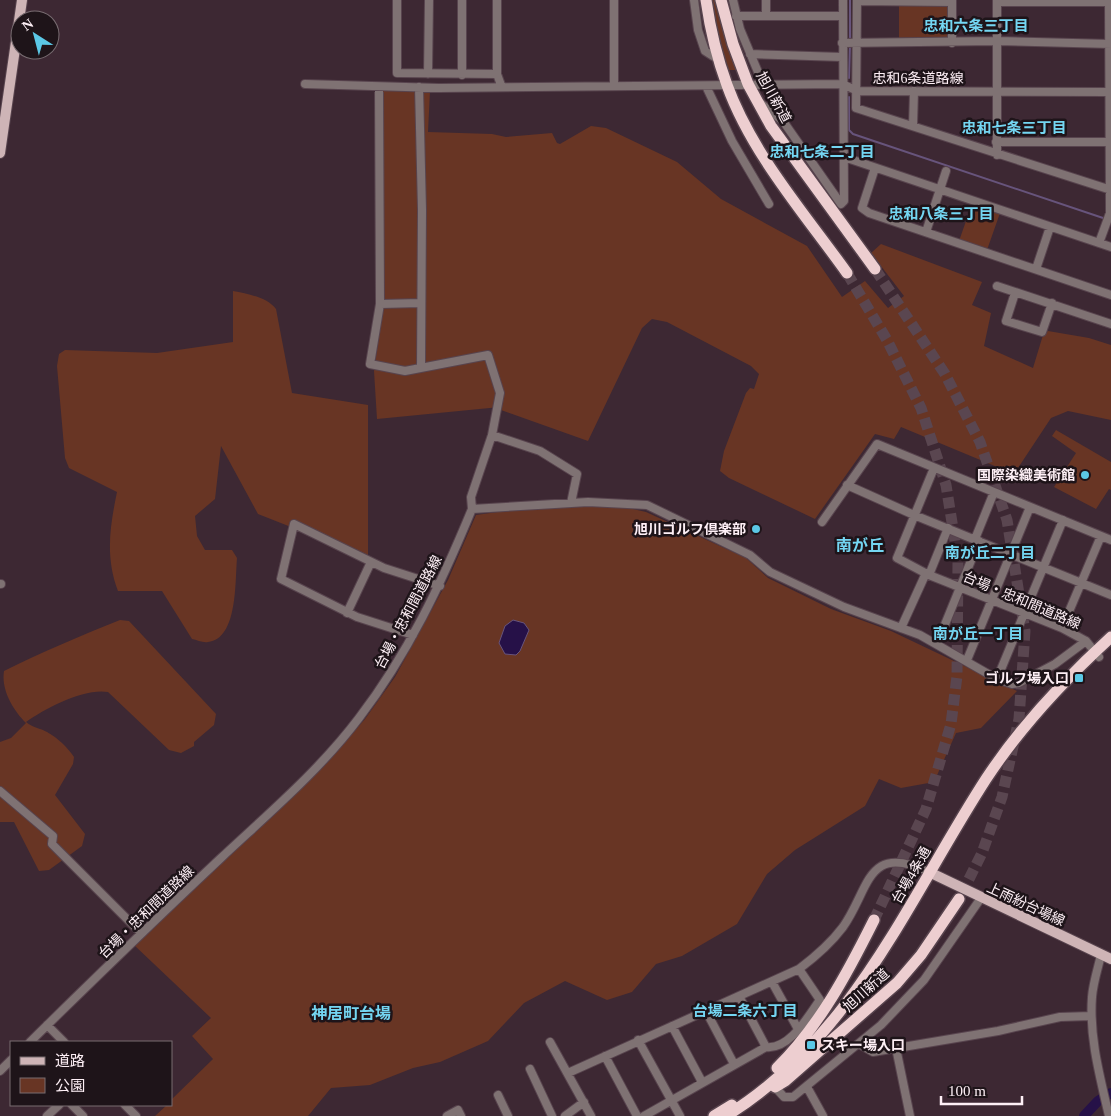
<svg xmlns="http://www.w3.org/2000/svg" width="1111" height="1116" font-family="'Times New Roman','Noto Sans JP',serif">
	<style>
		.green { fill: #683524 }
		.water { fill: #261148; stroke: #67547c }
		.lines { fill: none; stroke-linecap: round; stroke-linejoin: round }
		.stream { stroke: #67547c; stroke-width: 2 }
		.river { stroke: #261148; stroke-width: 10 }
		.highway-tunnel { stroke: #5a4650; stroke-width: 11; stroke-dasharray: 11 5.5; stroke-linecap: butt }
		.minor-casing { stroke: #58444e; stroke-width: 10 }
		.major-casing { stroke: #58444e; stroke-width: 12 }
		.highway-casing { stroke: #58444e; stroke-width: 14 }
		.minor { stroke: #7f7273; stroke-width: 8 }
		.major { stroke: #ceb4b6; stroke-width: 10 }
		.highway { stroke: #edced0; stroke-width: 11 }
		.poi-dot { fill: #5bc8e6; stroke: #1e1419; stroke-width: 2 }
		.labels { text-anchor: middle; stroke-width: 5; stroke-linejoin: round; paint-order: stroke }
		.street-label { font-size: 14px; fill: #fef0f6; stroke: #1e1419 }
		.poi-label { font-size: 14px; font-weight: bold; fill: #fef0f6; stroke: #1e1419; text-anchor: end }
		.neighbourhood-label { font-size: 15px; font-weight: bold; fill: #74d6f2; stroke: #1e1419 }
		.quarter-label { font-size: 16px; font-weight: bold; fill: #74d6f2; stroke: #1e1419 }
	</style>
	<rect width="100%" height="100%" fill="#3d2833"/>
	<!-- green -->
	<path class="green" d="M709,0H717L736,70H727Z
		M899,5H949V39H899Z
		M382,90L430,91L428,132L492,134L506,137L552,133L557,143L560,144L591,126L606,128L677,162L721,199L807,246L842,297L865,281L888,308L904,296L871,253L881,244L982,282L972,305L991,313L984,346L1033,368L1043,335L1048,331L1089,338L1111,345V420L1068,411L1051,418L1014,474L901,427L894,439L875,434L815,519L729,478L720,471L724,451L746,393L750,388L754,389L759,374L751,366L667,322L652,319L642,328L588,441L501,410L500,407L377,419L374,371L382,313Z
		M972,204L1000,213L987,250L959,241Z
		M233,291C248,294 267,297 276,309L292,393L368,405V560L311,532L291,527L258,514L221,446L215,499L195,516L197,536L205,550H232L237,558C235,581 238,639 208,642C203,643 197,640 192,639L162,591H118C105,557 110,526 117,492L69,468L65,458L57,366L59,354L65,350L157,353L233,342Z
		M1056,430L1111,462V490L1109,489L1096,509L1054,487L1076,453L1052,436Z
		M556,504L624,507L646,512L746,558L768,578L831,609L891,631L1017,691L981,728L956,733L934,782L901,788L879,779L865,806L795,850L767,874L737,924L682,956L656,964L632,992L607,1000L565,981L524,1003L488,1041L440,1062L413,1068L370,1085L331,1088L308,1116H155L167,1105H171V1100L213,1059L192,1036L211,1018L134,945L325,765L365,719L395,677L448,580L476,515Z
		M120,620L129,621L216,714L214,725L194,742V746L181,753L169,750L108,692C84,688 46,708 26,722C33,728 40,728 47,732C58,738 67,747 74,757L73,764L55,795L85,834L82,846L49,870L39,871L14,822H0V742L11,738L26,723C13,710 1,690 4,671C42,652 80,636 120,620Z"/>
	<!-- water -->
	<path class="water" d="M513,620L524,623L529,630L520,651L516,655L505,654L499,643L505,626Z"/>
	<g class="lines">
		<!-- stream -->
		<path class="stream" d="M850,0V40
			M849,78L850,45
			M849,97V130L853,134L1106,219"/>
		<!-- river -->
		<path class="river" d="M1084,1116L1098,1101L1111,1093"/>
		<!-- highway-tunnel -->
		<path class="highway-tunnel" d="M875,269L945,374L980,442L1007,520L1025,631L1019,719L1002,797L982,853L959,899
			M847,273L887,340L921,408L946,485L958,560L957,676L951,724L926,809L874,920"/>
		<!-- minor casing -->
		<g class="minor-casing">
			<path id="minor" d="M397,0V73L497,74
				M497,0V74L501,85
				M694,0L698,30L705,51L719,60
				M733,0L740,29L763,84
				M766,0V16
				M857,0L856,108L1111,190
				M952,0V43
				M857,1L952,2
				M997,2H1109
				M736,16H842
				M842,43L996,41L1111,44
				M750,54L842,57
				M428,74L429,0
				M462,75V0
				M305,84L439,88L843,84L857,91L1111,92
				M614,86V0
				M706,86L732,141L769,204
				M419,87L422,210L421,368
				M760,103L783,121L841,204L844,201L843,0
				M913,126L914,91
				M996,142H1111
				M997,155V0
				M844,157L1111,247
				M875,168L862,208L869,213L1111,295
				M926,232L946,171
				M1099,243L1110,213L1109,0
				M1036,269L1050,227
				M997,286L1111,324
				M1015,293L1006,321L1042,332L1052,303
				M380,304L421,303
				M492,435L540,451L577,474L571,503
				M934,468L897,558L929,575L1062,628L1086,641L1099,657
				M847,485L914,515L1111,595
				M472,509L588,502L647,505L750,555L770,572L844,607L920,635L997,679L1012,684L1019,683L1055,664L1086,641
				M822,522L877,444L1111,540
				M975,539L994,492
				M929,575L948,528
				M0,584H1
				M347,613L371,562
				M901,628L926,573
				M1062,628L1101,536
				M413,635L357,617L281,579L294,524L384,568L440,586
				M937,644L979,541
				M967,660L1030,507
				M997,679L1063,520
				M0,791L53,836L52,844L141,933
				M1101,955C1098,968 1093,983 1092,997C1089,1037 1100,1077 1109,1116
				M772,982L798,1029
				M739,996L766,1047C790,1050 808,1016 820,1000L799,969
				M706,1011L734,1064
				M47,1025L64,1042
				M672,1026L702,1082
				M638,1040L680,1116
				M30,1042C93,980 156,919 221,858C268,814 319,771 359,718C408,654 441,584 472,509L471,497L492,435L500,393L488,355L405,371L370,364L380,304L379,87
				M550,1042L591,1116
				M859,1044L873,1052L998,1031L1060,1017L1091,1016
				M896,1048L910,1116
				M605,1056L637,1116
				M530,1069L552,1116
				M0,1071L11,1060
				M568,1073L799,969C815,957 831,943 843,927C870,889 866,842 929,872
				M775,1087L784,1097H793L881,1025L924,980L981,898
				M807,1087L823,1116
				M498,1095L508,1116
				M72,1105L83,1116
				M125,1105L136,1116
				M47,1116L59,1105
				M447,1116L458,1110L461,1116
				M565,1116L584,1102
				M644,1116L766,1047"/>
		</g>
		<!-- major casing -->
		<g class="major-casing">
			<path id="major" d="M0,153L22,0
				M929,872L1111,959"/>
		</g>
		<!-- highway casing -->
		<g class="highway-casing">
			<path id="highway" d="M706,0C710,28 717,58 727,85C752,154 805,214 847,273
				M721,0L733,44L748,84L771,126L875,269
				M777,1068C820,1025 847,974 874,920
				M775,1087L785,1081L897,983L921,955L959,899
				M714,1116L732,1105
				M726,1116C853,1038 909,898 986,779C1021,726 1065,679 1111,637"/>
		</g>
		<!-- minor -->
		<use href="#minor" class="minor"/>
		<!-- major -->
		<use href="#major" class="major"/>
		<!-- highway -->
		<use href="#highway" class="highway"/>
	</g>
	<!-- markers -->
	<g class="poi-dot">
		<circle cx="1085" cy="475" r="5"/>
		<circle cx="756" cy="529" r="5"/>
		<rect x="1074" y="673" width="10" height="10" rx="2.5"/>
		<rect x="806" y="1040" width="10" height="10" rx="2.5"/>
	</g>
	<g class="labels">
		<!-- street labels -->
		<g class="street-label">
			<text x="918" y="83">忠和6条道路線</text>
			<text transform="translate(774 97) rotate(61)" y="5">旭川新道</text>
			<text transform="translate(1022 600) rotate(23)" y="5">台場・忠和間道路線</text>
			<text transform="translate(408 612) rotate(-62)" y="5">台場・忠和間道路線</text>
			<text transform="translate(911 875) rotate(-60)" y="5">台場4条通</text>
			<text transform="translate(1026 904) rotate(25)" y="5">上雨紛台場線</text>
			<text transform="translate(146 912) rotate(-44)" y="5">台場・忠和間道路線</text>
			<text transform="translate(866 990) rotate(-42)" y="5">旭川新道</text>
		</g>
		<!-- poi labels -->
		<g class="poi-label">
			<text x="1075" y="480">国際染織美術館</text>
			<text x="746" y="534">旭川ゴルフ倶楽部</text>
			<text x="1069" y="683">ゴルフ場入口</text>
			<text x="821" y="1050" text-anchor="start">スキー場入口</text>
		</g>
		<!-- neighbourhood labels -->
		<g class="neighbourhood-label">
			<text x="976" y="31">忠和六条三丁目</text>
			<text x="1014" y="133">忠和七条三丁目</text>
			<text x="822" y="157">忠和七条二丁目</text>
			<text x="941" y="219">忠和八条三丁目</text>
			<text x="990" y="558">南が丘二丁目</text>
			<text x="978" y="639">南が丘一丁目</text>
			<text x="745" y="1016">台場二条六丁目</text>
		</g>
		<!-- quarter labels -->
		<g class="quarter-label">
			<text x="860" y="551">南が丘</text>
			<text x="351" y="1019">神居町台場</text>
		</g>
	</g>
	<!-- legend -->
	<rect x="10" y="1041" width="162" height="65" fill="#1e1419" stroke="#786c71"/>
	<rect x="20" y="1057" width="25" height="8" fill="#ceb4b6" stroke="#786c71"/>
	<text x="55" y="1066" font-size="15" fill="#fef0f6">道路</text>
	<rect x="20" y="1078" width="25" height="15" fill="#683524" stroke="#786c71"/>
	<text x="55" y="1091" font-size="15" fill="#fef0f6">公園</text>
	<!-- north arrow -->
	<g transform="translate(35 35) rotate(324)"><circle r="24" fill="#1e1419" stroke="#786c71"/>
	<path d="M0-4L9 19L0 12L-9 19Z" fill="#5bc8e6"/>
	<text y="-8" font-size="14" font-weight="bold" text-anchor="middle" fill="#fef0f6">N</text>
	</g>
	<!-- scale -->
	<path d="M941 1096v8h81v-8" fill="none" stroke="#fef0f6" stroke-width="2.5"/>
	<text x="948" y="1096" font-size="15" fill="#fef0f6" stroke="#1e1419" stroke-width="4" paint-order="stroke">100 m</text>
</svg>
